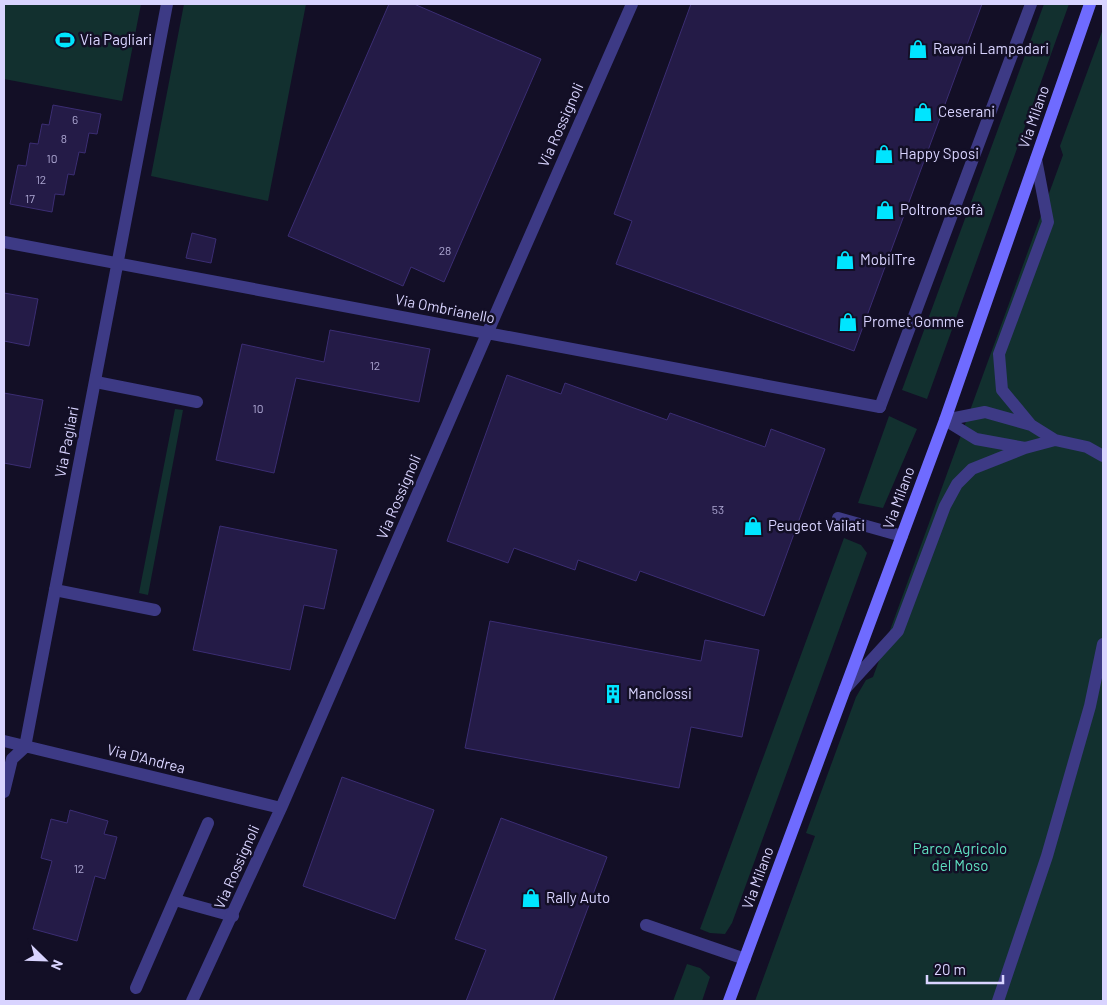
<svg xmlns="http://www.w3.org/2000/svg" width="1107" height="1005" font-family="Barlow,sans-serif">
	<style>
		.green { fill: #12302f }
		.building { fill: #241b47; stroke: #3b2d73 }
		.lines { fill: none; stroke-linecap: round; stroke-linejoin: round }
		.service { stroke: #3d3a85; stroke-width: 12 }
		.minor { stroke: #3d3a85; stroke-width: 12 }
		.secondary { stroke: #6f6bff; stroke-width: 12 }
		.labels { text-anchor: middle; stroke-width: 5; stroke-linejoin: round; paint-order: stroke }
		.number-label { font-size: 12px; fill: #aca6d1 }
		.poi-label { font-size: 15px; fill: #d9d4ff; stroke: #130f26; text-anchor: start }
		.street-label { font-size: 15px; fill: #d9d4ff; stroke: #130f26 }
		.park-label { font-size: 15px; fill: #5fe0c0; stroke: #130f26 }
	</style>
	<rect width="100%" height="100%" fill="#130f26"/>
	<!-- green -->
	<path class="green" d="M4,4H141L122,101L4,79Z
		M184,4H306L268,201L151,176Z
		M1044,4H1069L927,399L902,390Z
		M1103,29V1001H755L815,836L806,833L856,697L866,680L873,677L1063,155L1060,146Z
		M175,409L183,410L148,595L139,593Z
		M889,416L917,429L883,508L858,503Z
		M844,538L861,545L867,553L732,923L725,934L710,933L700,929Z
		M687,964L700,968L710,977L702,1001H673Z"/>
	<!-- building -->
	<path class="building" d="M389,4H414L541,59L444,282L411,267L403,286L288,236Z
		M691,4H982L854,351L616,264L632,221L614,214Z
		M53,105L101,114L97,134L89,133L85,153L79,152L74,175L68,174L64,195L55,194L52,212L10,204L18,165L26,166L30,143L38,144L42,124L49,125Z
		M192,233L216,239L211,263L186,258Z
		M4,293L38,299L29,346L4,341Z
		M330,330L430,349L419,402L296,378L274,473L216,460L242,344L324,362Z
		M507,375L561,394L565,383L667,420L670,413L765,447L771,429L825,449L764,616L640,571L636,581L578,560L575,570L514,548L508,563L447,541Z
		M4,393L43,400L30,468L4,463Z
		M220,526L337,550L324,609L304,605L290,670L193,650Z
		M490,621L701,661L705,640L759,650L742,737L691,727L679,788L465,748Z
		M342,777L434,810L395,919L303,886Z
		M70,810L108,821L104,834L117,837L105,879L95,876L77,941L33,929L52,861L41,858L51,819L67,823Z
		M501,818L607,857L553,1001H466L486,950L455,939Z"/>
	<g class="lines">
		<!-- service -->
		<path class="service" d="M96,382L197,402
			M880,407L1031,4
			M838,518L902,536
			M55,590L155,610
			M175,900L233,916
			M646,925L745,959
			M136,988L208,823
			M998,1001L1047,856L1090,706L1103,644"/>
		<!-- minor -->
		<path class="minor" d="M4,242L880,407
			M945,420L985,412L1031,425L1055,440L1087,447L1103,456
			M945,420L976,439L1025,448L1055,440
			M1031,425L1002,390L999,354L1048,222L1036,159
			M845,689L898,631L945,506L957,484L972,469L1025,448
			M4,741L281,808
			M4,792L12,759L25,747L167,4
			M192,1001L281,808L500,304L632,4"/>
		<!-- secondary -->
		<path class="secondary" d="M729,1001L945,420L1090,4"/>
	</g>
	<!-- icons -->
	<defs>
		<g id="stadium-bare" transform="scale(1.5)"><path d="M0-5a6.5 5 0 1 0 0 10a6.5 5 0 1 0 0-10ZM-3.5-1.8h7v3.6h-7Z" fill="#00e5ff" stroke="#130f26" stroke-width="2.5" paint-order="stroke"/></g>
		<g id="shop-bare" transform="scale(1.5)"><path d="M-5-2.5h2.3a2.7 3.5 0 0 1 5.4 0H5L5.5 6h-11ZM-1.5-2.5h3a1.5 2.3 0 0 0-3 0Z" fill="#00e5ff" stroke="#130f26" stroke-width="2.5" paint-order="stroke"/></g>
		<g id="building-bare" transform="scale(1.5)"><path d="M-4-6H4V6H1V3H-1V6H-4ZM-2.5-4.3h1.7v1.8h-1.7ZM.8-4.3h1.7v1.8H.8ZM-2.5-1h1.7V.8h-1.7ZM.8-1h1.7V.8H.8Z" fill="#00e5ff" stroke="#130f26" stroke-width="2.5" paint-order="stroke"/></g>
	</defs>
	<g fill-rule="evenodd">
		<use href="#stadium-bare" x="65" y="40"/>
		<use href="#shop-bare" x="918" y="49"/>
		<use href="#shop-bare" x="923" y="112"/>
		<use href="#shop-bare" x="884" y="154"/>
		<use href="#shop-bare" x="885" y="210"/>
		<use href="#shop-bare" x="845" y="260"/>
		<use href="#shop-bare" x="848" y="322"/>
		<use href="#shop-bare" x="753" y="526"/>
		<use href="#building-bare" x="613" y="694"/>
		<use href="#shop-bare" x="531" y="898"/>
	</g>
	<g class="labels">
		<!-- number labels -->
		<g class="number-label">
			<text x="75" y="124">6</text>
			<text x="64" y="143">8</text>
			<text x="52" y="163">10</text>
			<text x="41" y="184">12</text>
			<text x="30" y="203">17</text>
			<text x="445" y="255">28</text>
			<text x="375" y="370">12</text>
			<text x="258" y="413">10</text>
			<text x="718" y="514">53</text>
			<text x="79" y="873">12</text>
		</g>
		<!-- poi labels -->
		<g class="poi-label">
			<text x="80" y="45">Via Pagliari</text>
			<text x="933" y="54">Ravani Lampadari</text>
			<text x="938" y="117">Ceserani</text>
			<text x="899" y="159">Happy Sposi</text>
			<text x="900" y="215">Poltronesofà</text>
			<text x="860" y="265">MobilTre</text>
			<text x="863" y="327">Promet Gomme</text>
			<text x="768" y="531">Peugeot Vailati</text>
			<text x="628" y="699">Manclossi</text>
			<text x="546" y="903">Rally Auto</text>
		</g>
		<!-- street labels -->
		<g class="street-label">
			<text transform="translate(1034 117) rotate(-71)" y="5">Via Milano</text>
			<text transform="translate(561 125) rotate(-66)" y="5">Via Rossignoli</text>
			<text transform="translate(445 309) rotate(11)" y="5">Via Ombrianello</text>
			<text transform="translate(67 442) rotate(-79)" y="5">Via Pagliari</text>
			<text transform="translate(399 497) rotate(-67)" y="5">Via Rossignoli</text>
			<text transform="translate(899 498) rotate(-70)" y="5">Via Milano</text>
			<text transform="translate(146 759) rotate(14)" y="5">Via D'Andrea</text>
			<text transform="translate(237 867) rotate(-66)" y="5">Via Rossignoli</text>
			<text transform="translate(758 878) rotate(-70)" y="5">Via Milano</text>
		</g>
		<!-- park labels -->
		<g class="park-label">
			<text x="960" y="854">Parco Agricolo<tspan x="960" dy="17">del Moso</tspan></text>
		</g>
	</g>
	<!-- border -->
	<rect width="1107" height="1005" fill="none" stroke="#d9d4ff" stroke-width="10"/>
	<!-- north arrow -->
	<g transform="translate(45 960) rotate(113)" stroke="#130f26" stroke-width="4" paint-order="stroke">
	<path d="M0-4L9 19L0 12L-9 19Z" fill="#d9d4ff"/>
	<text y="-8" font-size="14" font-weight="bold" text-anchor="middle" fill="#d9d4ff">N</text>
	</g>
	<!-- scale -->
	<path d="M927 975v8h76v-8" fill="none" stroke="#d9d4ff" stroke-width="2.5"/>
	<text x="934" y="975" font-size="15" fill="#d9d4ff" stroke="#130f26" stroke-width="4" paint-order="stroke">20 m</text>
</svg>
